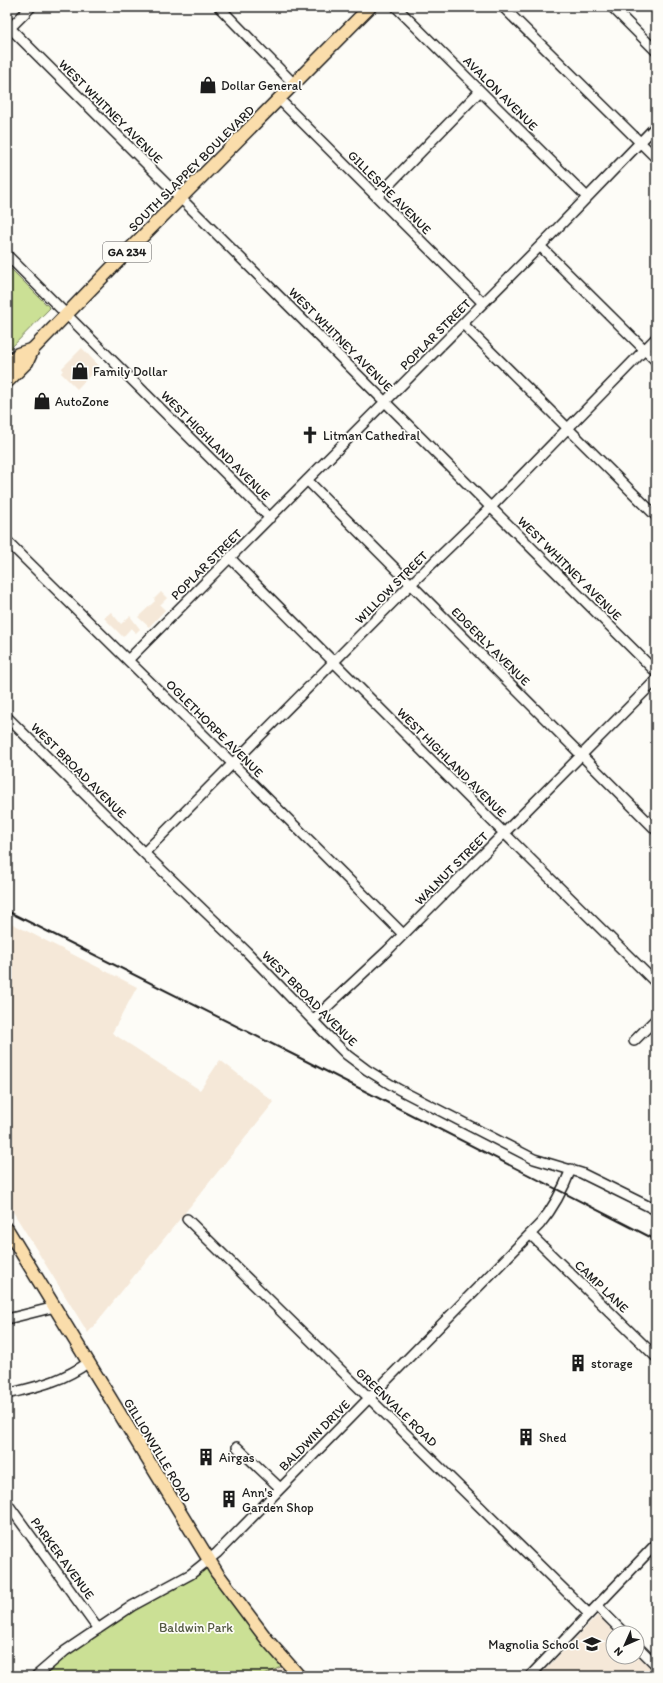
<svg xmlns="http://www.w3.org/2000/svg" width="663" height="1683" font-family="Itim,sans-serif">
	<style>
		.built { fill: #f5e8d8 }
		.green { fill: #cbe095; stroke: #747e58 }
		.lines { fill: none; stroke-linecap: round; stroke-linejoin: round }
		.minor-casing { stroke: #1c1c1c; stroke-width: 12 }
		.major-casing { stroke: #1c1c1c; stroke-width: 15 }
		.minor { stroke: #fdfcf7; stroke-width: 9 }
		.major { stroke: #faddab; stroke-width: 12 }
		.rail { stroke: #1c1c1c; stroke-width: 2 }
		.labels { text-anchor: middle; stroke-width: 3.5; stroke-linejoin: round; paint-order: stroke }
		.shield { fill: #fdfcf7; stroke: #605f5e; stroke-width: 1 }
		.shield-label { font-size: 12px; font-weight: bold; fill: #1c1c1c }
		.poi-label { font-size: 13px; fill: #1c1c1c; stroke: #fdfcf7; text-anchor: start }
		.street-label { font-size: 13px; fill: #1c1c1c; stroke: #fdfcf7 }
		.park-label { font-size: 13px; fill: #515740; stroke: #fdfcf7 }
	</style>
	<rect width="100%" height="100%" fill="#fdfcf7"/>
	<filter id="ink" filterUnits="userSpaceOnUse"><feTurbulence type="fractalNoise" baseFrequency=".025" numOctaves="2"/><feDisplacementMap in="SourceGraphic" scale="8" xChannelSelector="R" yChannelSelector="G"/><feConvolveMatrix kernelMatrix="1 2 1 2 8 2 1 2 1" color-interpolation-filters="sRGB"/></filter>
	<g filter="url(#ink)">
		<!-- built -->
		<path class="built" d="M82,348L99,366L77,389L61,373L63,370L62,368Z
			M161,592L167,598L160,605L165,610L149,627L138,617L155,601L154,599Z
			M111,612L121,624L130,616L140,629L136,633L131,628L123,637L104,618Z
			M7,921L137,987L112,1033L200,1090L220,1060L274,1102L88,1333L7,1202Z
			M598,1615L615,1633H613V1657H637V1655L656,1673V1676H539Z
			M286,1664L297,1676H263Z"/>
		<!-- green -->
		<path class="green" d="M7,265L50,308L7,352Z
			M209,1561L286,1664L263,1676H37L51,1663Z"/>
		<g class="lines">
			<!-- minor casing -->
			<g class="minor-casing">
				<path id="minor" d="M219,7L294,84
					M396,7L587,197
					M503,7L656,158
					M612,7L656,51
					M7,25L656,672
					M7,31L31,7
					M279,99L483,303
					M377,197L480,91
					M540,246L656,361
					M7,255L270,518
					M463,324L656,516
					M307,480L656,830
					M7,541L233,764L403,934
					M230,558L497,826L656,983
					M128,660L546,240L656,126
					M7,717L144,853L247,952L324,1032L347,1055L367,1070L398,1089L534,1159L581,1173L656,1210
					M144,853L411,584L491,507L656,338
					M313,1020L388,950L656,680
					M634,1041L656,1019
					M187,1219L589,1614
					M530,1234L656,1357
					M7,1319L55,1307
					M7,1394C39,1386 61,1382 89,1362
					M237,1447L280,1488
					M7,1503L98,1629
					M597,1606L624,1633
					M637,1646L656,1665
					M36,1676L65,1651L132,1606L191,1574L217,1553L540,1224C554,1207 563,1190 571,1169
					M530,1676L656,1544"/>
			</g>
			<!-- major casing -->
			<g class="major-casing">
				<path id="major" d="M7,366L18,354L33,349
					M7,382L27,362L33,349L123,256L370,7
					M7,1229L217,1573L268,1641L299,1676"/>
			</g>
			<!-- minor -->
			<use href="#minor" class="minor"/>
			<!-- major -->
			<use href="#major" class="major"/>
			<!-- rail -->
			<path class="rail" d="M7,911L306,1061L656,1240"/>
		</g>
	</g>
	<!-- icons -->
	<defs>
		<g id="shop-bare" transform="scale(1.38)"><path d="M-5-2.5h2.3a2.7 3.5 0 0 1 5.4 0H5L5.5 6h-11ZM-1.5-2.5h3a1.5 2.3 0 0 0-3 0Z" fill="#1c1c1c" stroke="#fdfcf7" stroke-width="2.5" paint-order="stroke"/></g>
		<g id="church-bare" transform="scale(1.38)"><path d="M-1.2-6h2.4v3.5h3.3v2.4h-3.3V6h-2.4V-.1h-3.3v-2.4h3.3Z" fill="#1c1c1c" stroke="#fdfcf7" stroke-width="2.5" paint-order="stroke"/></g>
		<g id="building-bare" transform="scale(1.38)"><path d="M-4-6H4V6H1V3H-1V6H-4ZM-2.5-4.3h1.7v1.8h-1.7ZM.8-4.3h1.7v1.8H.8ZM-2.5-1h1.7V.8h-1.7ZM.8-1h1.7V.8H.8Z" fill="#1c1c1c" stroke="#fdfcf7" stroke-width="2.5" paint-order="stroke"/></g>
		<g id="school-bare" transform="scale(1.38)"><path d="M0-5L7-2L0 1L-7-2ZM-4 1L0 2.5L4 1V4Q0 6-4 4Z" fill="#1c1c1c" stroke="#fdfcf7" stroke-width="2.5" paint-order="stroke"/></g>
	</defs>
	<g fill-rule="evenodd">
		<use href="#shop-bare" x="208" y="85"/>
		<use href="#shop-bare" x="80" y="371"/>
		<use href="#shop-bare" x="42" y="401"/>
		<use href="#church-bare" x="310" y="435"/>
		<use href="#building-bare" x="578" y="1363"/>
		<use href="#building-bare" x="526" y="1437"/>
		<use href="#building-bare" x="206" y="1457"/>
		<use href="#building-bare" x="229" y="1499"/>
		<use href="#school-bare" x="592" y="1644"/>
	</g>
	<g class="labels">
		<!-- shield labels -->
		<rect class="shield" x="103" y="242" width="48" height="20" rx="3"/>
		<g class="shield-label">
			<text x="127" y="256">GA 234</text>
		</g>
		<!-- poi labels -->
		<g class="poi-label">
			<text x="221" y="90">Dollar General</text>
			<text x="93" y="376">Family Dollar</text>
			<text x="55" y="406">AutoZone</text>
			<text x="323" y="440">Litman Cathedral</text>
			<text x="591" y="1368">storage</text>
			<text x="539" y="1442">Shed</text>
			<text x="219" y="1462">Airgas</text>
			<text x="242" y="1497">Ann's<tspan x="242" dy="15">Garden Shop</tspan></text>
			<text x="579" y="1649" text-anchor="end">Magnolia School</text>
		</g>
		<!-- street labels -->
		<g class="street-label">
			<text transform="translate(501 93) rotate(45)" y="5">AVALON AVENUE</text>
			<text transform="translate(111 111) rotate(45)" y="5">WEST WHITNEY AVENUE</text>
			<text transform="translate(191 168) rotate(-45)" y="5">SOUTH SLAPPEY BOULEVARD</text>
			<text transform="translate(390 192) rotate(45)" y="5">GILLESPIE AVENUE</text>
			<text transform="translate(435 334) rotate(-45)" y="5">POPLAR STREET</text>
			<text transform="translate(341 339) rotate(45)" y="5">WEST WHITNEY AVENUE</text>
			<text transform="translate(216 445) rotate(45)" y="5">WEST HIGHLAND AVENUE</text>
			<text transform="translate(206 564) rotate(-45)" y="5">POPLAR STREET</text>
			<text transform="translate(570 568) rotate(45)" y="5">WEST WHITNEY AVENUE</text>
			<text transform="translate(391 587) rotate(-45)" y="5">WILLOW STREET</text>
			<text transform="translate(491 646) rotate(45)" y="5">EDGERLY AVENUE</text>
			<text transform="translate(215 728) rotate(45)" y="5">OGLETHORPE AVENUE</text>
			<text transform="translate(452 762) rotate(45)" y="5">WEST HIGHLAND AVENUE</text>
			<text transform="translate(79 770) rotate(45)" y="5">WEST BROAD AVENUE</text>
			<text transform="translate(451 868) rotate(-45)" y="5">WALNUT STREET</text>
			<text transform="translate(310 998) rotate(45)" y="5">WEST BROAD AVENUE</text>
			<text transform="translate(602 1286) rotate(44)" y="5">CAMP LANE</text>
			<text transform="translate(397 1407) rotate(44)" y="5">GREENVALE ROAD</text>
			<text transform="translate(314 1435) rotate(-45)" y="5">BALDWIN DRIVE</text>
			<text transform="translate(158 1450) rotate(59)" y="5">GILLIONVILLE ROAD</text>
			<text transform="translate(63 1558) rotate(54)" y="5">PARKER AVENUE</text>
		</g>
		<!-- park labels -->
		<g class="park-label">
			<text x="196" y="1632">Baldwin Park</text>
		</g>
	</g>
	<!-- margin -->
	<rect width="663" height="1683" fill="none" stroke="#fdfcf7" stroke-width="24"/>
	<rect x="12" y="12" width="639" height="1659" fill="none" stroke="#1c1c1c" stroke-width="1.5" filter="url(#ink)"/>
	<!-- north arrow -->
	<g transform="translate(625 1645) rotate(225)"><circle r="19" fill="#fdfcf7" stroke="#a3a29f"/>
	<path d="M0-3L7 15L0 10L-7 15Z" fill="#1c1c1c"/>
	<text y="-6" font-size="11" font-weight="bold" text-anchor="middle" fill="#1c1c1c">N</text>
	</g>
</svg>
